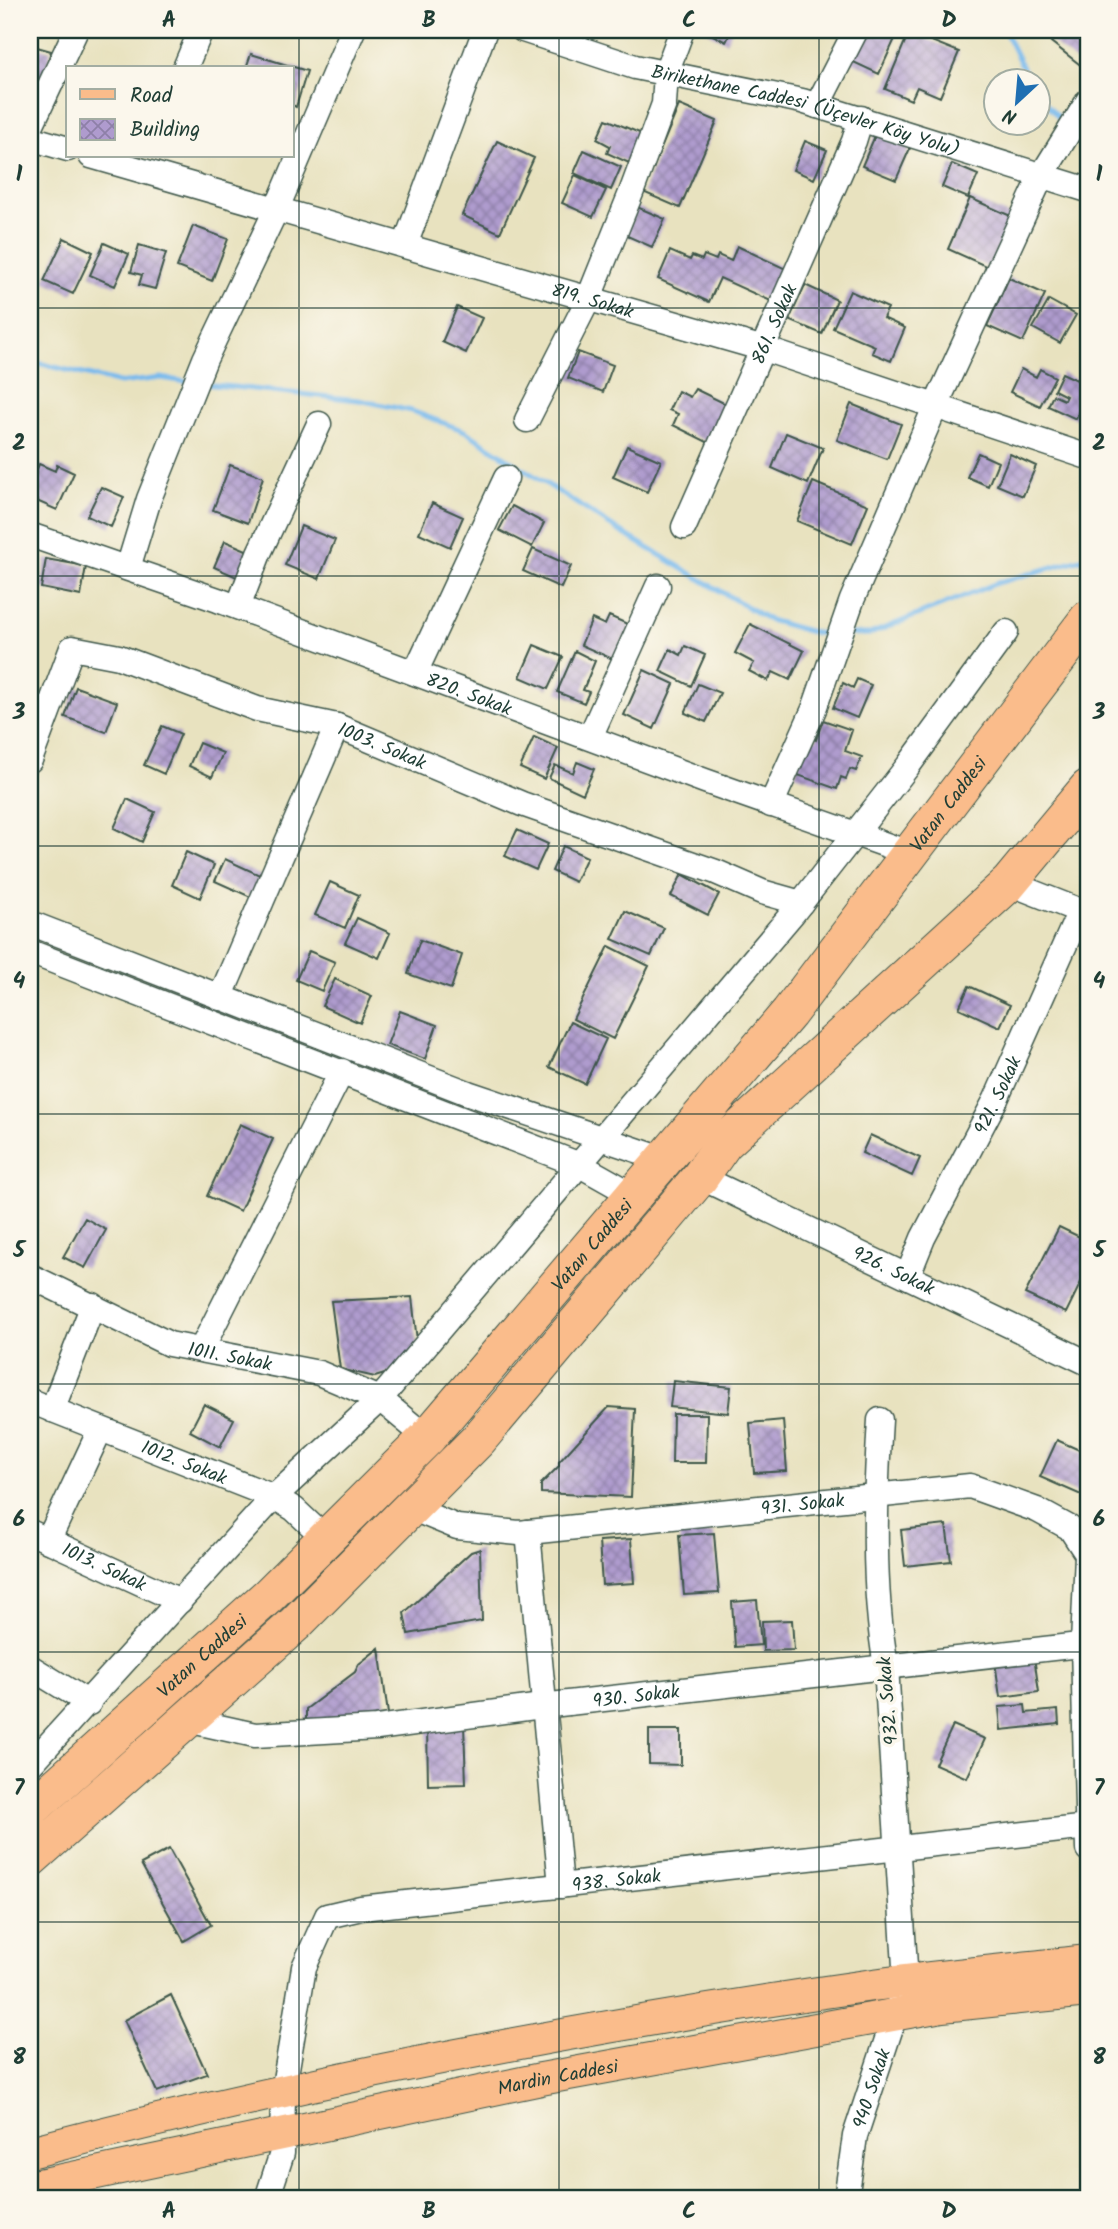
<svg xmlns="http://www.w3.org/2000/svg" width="1118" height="2229" font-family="Kalam,sans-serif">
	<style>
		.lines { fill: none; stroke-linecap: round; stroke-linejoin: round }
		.stream { stroke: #78baed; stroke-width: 5 }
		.building { fill: url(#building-cross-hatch) }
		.minor-casing { stroke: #3d5649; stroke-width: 27 }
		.major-casing { stroke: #3d5649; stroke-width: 34 }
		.highway-casing { stroke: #3d5649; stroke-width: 39 }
		.minor { stroke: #fff; stroke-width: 24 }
		.major { stroke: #fabc8b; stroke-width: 32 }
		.highway { stroke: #fabc8b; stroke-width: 37 }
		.grid { fill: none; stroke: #1f3d34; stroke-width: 2; stroke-opacity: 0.55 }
		.labels { text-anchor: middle; stroke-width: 7; stroke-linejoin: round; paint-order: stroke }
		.street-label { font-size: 19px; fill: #1f3d34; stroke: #fbf7ec }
		.neatline { fill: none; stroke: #1f3d34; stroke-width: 2.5 }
		.grid-label { font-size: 23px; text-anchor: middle; font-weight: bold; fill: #1f3d34 }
	</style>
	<defs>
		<pattern id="building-cross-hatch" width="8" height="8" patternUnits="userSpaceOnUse" patternTransform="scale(1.75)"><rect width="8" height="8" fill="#af9bce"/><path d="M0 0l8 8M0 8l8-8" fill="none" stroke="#8e80a8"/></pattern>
	</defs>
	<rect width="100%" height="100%" fill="#fbf7ec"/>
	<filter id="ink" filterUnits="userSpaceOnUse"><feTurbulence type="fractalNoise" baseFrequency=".0143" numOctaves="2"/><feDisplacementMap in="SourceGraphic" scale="14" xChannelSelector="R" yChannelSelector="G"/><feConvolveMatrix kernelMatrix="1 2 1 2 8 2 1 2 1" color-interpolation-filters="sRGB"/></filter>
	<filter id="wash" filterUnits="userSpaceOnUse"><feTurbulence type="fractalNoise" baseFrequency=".00686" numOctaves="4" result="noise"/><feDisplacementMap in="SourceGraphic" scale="28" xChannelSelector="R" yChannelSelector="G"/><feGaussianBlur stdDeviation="1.57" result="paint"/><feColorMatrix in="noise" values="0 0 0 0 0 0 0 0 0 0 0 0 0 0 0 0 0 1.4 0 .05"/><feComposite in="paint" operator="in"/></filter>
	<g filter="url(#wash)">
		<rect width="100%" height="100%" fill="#e8e2bf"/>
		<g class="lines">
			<!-- stream -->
			<path class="stream" d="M1004,30L1029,80
				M1038,95L1064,123
				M1076,136L1088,149
				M30,361L120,383L161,378L187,382
				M204,384L359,400L412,411L465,431L616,529L769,620L815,633L833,634
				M849,634H870L997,583L1088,557"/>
		</g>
		<g id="blocks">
			<!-- building -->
			<path class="building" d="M703,30H732L726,42Z
				M861,30H899L879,74L847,59Z
				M1061,30H1088V71L1051,42Z
				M909,32L959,52L940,97L917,87L911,100L885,89Z
				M30,45L51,51L42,82L30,78Z
				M251,54L307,71L296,107L292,105V68H246Z
				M679,105L717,121L680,208L643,192Z
				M606,119L642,134L629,163L607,153L610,146L597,139Z
				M877,131L911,146L896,180L862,166Z
				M497,141L534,158L500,233L462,215Z
				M805,141L827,150L814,179L793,170Z
				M584,150L621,167L611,190L574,173Z
				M952,164L978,175L968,198L942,187Z
				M575,175L606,190L593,217L562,203Z
				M970,198L1013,217L990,268L948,249Z
				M637,207L665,219L652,247L625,235Z
				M193,226L228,239L212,281L177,267Z
				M64,238L93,252L73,294L44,281Z
				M104,243L129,254L115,286L90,275Z
				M139,245L166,253L155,289L139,285L142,275L131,272Z
				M737,246L788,270L773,302L720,278L709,302L658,279L670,251L690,260L692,256L702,260L704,255L716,260L718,255L731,261Z
				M1009,278L1045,294L1023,342L987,326Z
				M805,285L837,300L822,334L789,320Z
				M850,291L888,308L883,318L905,328L891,361L872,353L875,346L833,328Z
				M1049,300L1076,315L1060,343L1033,328Z
				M457,307L482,318L466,353L442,342Z
				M578,352L613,365L603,392L568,378Z
				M1021,369L1036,377L1040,369L1055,377L1040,406L1010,392Z
				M1062,373L1088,385L1076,419L1048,406L1053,395L1064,400L1066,396L1054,390Z
				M695,389L730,406L711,444L673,425L678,414L669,410L678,391L690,397Z
				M851,404L901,424L887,459L837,440Z
				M786,433L823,448L808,484L772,468Z
				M627,446L661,461L647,492L613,477Z
				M978,453L998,462L988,486L967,477Z
				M1010,454L1036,466L1023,496L997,485Z
				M39,464L55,471L57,465L74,473L57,510L30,498V486Z
				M230,465L263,477L248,523L213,510Z
				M813,482L868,505L852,544L797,521Z
				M101,487L124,497L111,527L87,516Z
				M432,503L463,517L450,547L419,533Z
				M512,506L544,523L532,547L499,530Z
				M301,526L335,540L319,579L285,565Z
				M225,541L251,552L239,578L214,567Z
				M533,549L571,566L561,588L523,571Z
				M46,559L86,566L81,596L41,588Z
				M609,616L632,626L617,661L581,645L592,619L605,625Z
				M750,624L804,651L790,680L773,672L768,681L749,671L754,663L735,653Z
				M534,645L563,657L548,689L520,677Z
				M685,646L705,655L691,686L660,671L670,649L681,655Z
				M575,651L595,661L583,690L589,692L584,703L557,692Z
				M644,670L674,684L654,729L624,715Z
				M857,679L871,685L857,718L833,708L843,683L853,688Z
				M698,684L720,693L706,722L685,713Z
				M76,687L117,702L106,732L65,717Z
				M823,720L852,730L845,751L862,757L856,771L850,769L846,779L841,777L837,789L795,774L808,737L816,740Z
				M162,726L181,734L164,774L144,765Z
				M534,737L558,748L544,779L520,768Z
				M199,743L223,753L212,777L189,766Z
				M577,762L594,769L583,794L549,778L555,765L573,773Z
				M127,799L155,812L142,842L114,828Z
				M517,830L548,844L536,870L505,856Z
				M563,846L587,857L575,882L552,871Z
				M186,852L214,865L200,898L172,885Z
				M225,859L264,877L255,899L215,881Z
				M682,874L719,894L708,915L671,896Z
				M330,882L359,895L345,928L315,915Z
				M625,911L664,928L651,956L612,939Z
				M357,918L390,933L379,958L345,943Z
				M420,940L462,955L451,989L408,974Z
				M609,946L649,966L613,1039L573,1019Z
				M309,951L335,962L322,991L296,980Z
				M335,979L372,996L360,1023L322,1006Z
				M969,986L1010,1005L1000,1027L959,1008Z
				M400,1011L437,1025L425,1059L387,1045Z
				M570,1022L606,1039L585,1084L549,1067Z
				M240,1124L273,1139L240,1211L207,1196Z
				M870,1135L920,1158L912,1176L862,1153Z
				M85,1218L106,1230L85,1268L63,1257Z
				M1059,1227L1088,1241V1268L1066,1313L1025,1294Z
				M412,1297L418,1350L391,1372L375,1377L340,1369L331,1301Z
				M673,1381L731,1387L728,1413L670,1407Z
				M204,1404L234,1419L220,1447L190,1431Z
				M609,1407L635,1409L631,1497L541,1493V1484L559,1466V1462Z
				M673,1414H707L706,1463H672Z
				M783,1420L787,1471L754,1473L750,1423Z
				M1057,1440L1088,1454V1498L1040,1477Z
				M946,1525L951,1561L905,1566L901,1530Z
				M714,1533L719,1593L684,1595L679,1535Z
				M631,1539L634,1583L602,1585L599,1541Z
				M480,1549L482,1621L408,1634L404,1613L471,1552Z
				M757,1600L761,1645L735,1647L732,1602Z
				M792,1620L794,1650L763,1651L762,1621Z
				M379,1648L388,1714L306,1724V1709L355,1672L359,1664Z
				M1034,1657L1039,1692L1000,1697L995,1662Z
				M1025,1705L1026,1713L1058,1710L1059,1724L1001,1730L999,1707Z
				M464,1724L466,1784L428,1785L427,1725Z
				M953,1725L985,1739L967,1778L935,1764Z
				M649,1730H681V1765L649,1764Z
				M169,1849L211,1925L184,1941L141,1864Z
				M171,1995L207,2074L157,2092L124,2020Z"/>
		</g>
	</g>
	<g filter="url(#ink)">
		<use href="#blocks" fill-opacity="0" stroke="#3d5649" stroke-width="2"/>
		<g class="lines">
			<!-- minor casing -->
			<g class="minor-casing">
				<g id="minor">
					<path id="s1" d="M523,30L635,67L802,101L1088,190"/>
					<path d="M185,68L201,30"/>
					<path d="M817,106L856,30"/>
					<path d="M30,128L76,30"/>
					<path d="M30,138L68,149"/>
					<path id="s2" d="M91,156L764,349L1088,457"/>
					<path d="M405,245L485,30"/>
					<path d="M527,420L588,300L631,193L664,104L666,73L682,30"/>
					<path id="s3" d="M684,527L854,141L861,118"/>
					<path id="s4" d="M30,535L218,600L705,781L909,853"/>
					<path d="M128,568L149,499L205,359L277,208L353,30"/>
					<path d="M238,607L259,553L319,424"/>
					<path d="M415,673L506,478"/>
					<path d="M590,737L658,586"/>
					<path id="s5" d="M30,760L72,648L119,657L257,709L337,726L522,804L716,872L762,892L801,903"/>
					<path d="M771,805L814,709L852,600L936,405L1042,175L1088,101"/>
					<path d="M1009,883L1088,914"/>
					<path d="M30,923L468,1093L663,1159"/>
					<path d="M30,952L580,1165L635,1196"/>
					<path d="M220,998L337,726"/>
					<path id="s6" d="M700,1177L1088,1363"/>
					<path id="s7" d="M908,1275L923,1238L996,1099L1080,911"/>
					<path id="s8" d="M30,1276L169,1344L319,1373L380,1399L427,1438"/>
					<path d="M201,1350L342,1071"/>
					<path id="s9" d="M30,1401L274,1497L294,1509L327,1540"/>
					<path d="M52,1410L93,1305"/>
					<path id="s10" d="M411,1508L457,1527L519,1533L970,1486L1037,1510L1070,1528L1087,1554L1083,1644L1088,1849"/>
					<path id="s11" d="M30,1532L180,1601"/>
					<path d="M528,1532L561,1886"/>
					<path d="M48,1541L100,1430"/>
					<path d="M30,1667L89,1703"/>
					<path id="s12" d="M187,1720L255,1735L377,1728L542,1706L1088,1644"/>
					<path d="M30,1765L274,1497L380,1399L793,913L908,766L1006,632"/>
					<path id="s13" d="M267,2199L282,2153L283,2092L304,1967L327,1916L361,1908L1088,1827"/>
					<path id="s14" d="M846,2199L855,2136L906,1982L886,1666C872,1585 875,1501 880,1420"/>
				</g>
			</g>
			<!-- major casing -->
			<g class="major-casing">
				<g id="major">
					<path d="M30,2152C307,2080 590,2025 873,1985C945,1975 1017,1969 1088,1961"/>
					<path id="s15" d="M30,2187L541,2079L942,2006L1088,1991"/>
				</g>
			</g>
			<!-- highway casing -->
			<g class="highway-casing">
				<g id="highway">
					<path id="s16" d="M30,1810L268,1596L427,1438L789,1013L1088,619"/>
					<path d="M30,1859L295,1624L478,1440L700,1177L724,1143L1009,883L1088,788"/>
				</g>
			</g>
			<!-- minor -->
			<use href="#minor" class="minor"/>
			<!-- major -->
			<use href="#major" class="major"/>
			<!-- highway -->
			<use href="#highway" class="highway"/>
		</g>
	</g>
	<!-- grid -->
	<path class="grid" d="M299,30V2199M559,30V2199M819,30V2199M30,308H1088M30,576H1088M30,846H1088M30,1114H1088M30,1384H1088M30,1652H1088M30,1922H1088"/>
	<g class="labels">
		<!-- street labels -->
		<g class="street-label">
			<text dy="7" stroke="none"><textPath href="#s1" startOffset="294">Birikethane Caddesi (Üçevler Köy Yolu)</textPath></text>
			<text dy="7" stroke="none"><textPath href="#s2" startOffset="522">819. Sokak</textPath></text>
			<text dy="7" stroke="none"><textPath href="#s3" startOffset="222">861. Sokak</textPath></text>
			<text dy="7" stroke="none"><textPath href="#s4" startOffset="467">820. Sokak</textPath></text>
			<text dy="7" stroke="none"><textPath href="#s5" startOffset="446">1003. Sokak</textPath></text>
			<text dy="7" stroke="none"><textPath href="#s16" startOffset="1365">Vatan Caddesi</textPath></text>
			<text dy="7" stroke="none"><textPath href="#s7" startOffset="201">921. Sokak</textPath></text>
			<text dy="7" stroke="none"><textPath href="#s16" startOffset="798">Vatan Caddesi</textPath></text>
			<text dy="7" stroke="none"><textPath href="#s6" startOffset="215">926. Sokak</textPath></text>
			<text dy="7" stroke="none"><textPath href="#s8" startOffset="217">1011. Sokak</textPath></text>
			<text dy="7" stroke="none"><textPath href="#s9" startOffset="166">1012. Sokak</textPath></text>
			<text dy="7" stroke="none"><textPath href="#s10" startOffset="397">931. Sokak</textPath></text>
			<text dy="7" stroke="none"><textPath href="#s11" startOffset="82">1013. Sokak</textPath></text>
			<text dy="7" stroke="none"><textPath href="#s16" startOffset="231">Vatan Caddesi</textPath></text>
			<text dy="7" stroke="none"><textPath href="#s12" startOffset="453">930. Sokak</textPath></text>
			<text transform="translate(887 1701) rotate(-95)" y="7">932. Sokak</text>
			<text dy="7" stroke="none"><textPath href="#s13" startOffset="584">938. Sokak</textPath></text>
			<text dy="7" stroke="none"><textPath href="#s15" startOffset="539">Mardin Caddesi</textPath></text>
			<text dy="7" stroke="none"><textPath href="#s14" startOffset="114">940 Sokak</textPath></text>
		</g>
	</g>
	<!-- margin -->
	<rect width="1118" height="2229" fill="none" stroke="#fbf7ec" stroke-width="77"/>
	<!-- legend -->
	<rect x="66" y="66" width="228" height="91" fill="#fbf7ec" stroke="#a3ada2" stroke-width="2"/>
	<rect x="80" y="89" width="35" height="10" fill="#fabc8b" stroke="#a3ada2" stroke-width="2"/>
	<text x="130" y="102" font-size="21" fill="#1f3d34">Road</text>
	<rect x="80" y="119" width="35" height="21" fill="url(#building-cross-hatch)" stroke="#a3ada2" stroke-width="2"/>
	<text x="130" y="136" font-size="21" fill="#1f3d34">Building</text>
	<!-- north arrow -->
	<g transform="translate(1017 102) rotate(206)"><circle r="33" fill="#fbf7ec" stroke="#a3ada2" stroke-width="2"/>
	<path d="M0-5L12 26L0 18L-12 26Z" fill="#1f6fb2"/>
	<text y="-10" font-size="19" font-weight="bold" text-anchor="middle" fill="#1f3d34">N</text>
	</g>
	<rect x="38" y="38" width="1042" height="2152" class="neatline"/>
	<g class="grid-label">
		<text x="169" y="27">A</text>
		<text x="429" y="27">B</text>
		<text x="689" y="27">C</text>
		<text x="949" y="27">D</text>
		<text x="19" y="181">1</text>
		<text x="1099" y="181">1</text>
		<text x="19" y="450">2</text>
		<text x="1099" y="450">2</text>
		<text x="19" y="719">3</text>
		<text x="1099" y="719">3</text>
		<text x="19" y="988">4</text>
		<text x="1099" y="988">4</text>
		<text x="19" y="1257">5</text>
		<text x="1099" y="1257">5</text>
		<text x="19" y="1526">6</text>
		<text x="1099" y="1526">6</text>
		<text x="19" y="1795">7</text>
		<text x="1099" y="1795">7</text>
		<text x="19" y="2064">8</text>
		<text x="1099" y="2064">8</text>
		<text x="169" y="2218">A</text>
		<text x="429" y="2218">B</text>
		<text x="689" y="2218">C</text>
		<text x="949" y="2218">D</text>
	</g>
</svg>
